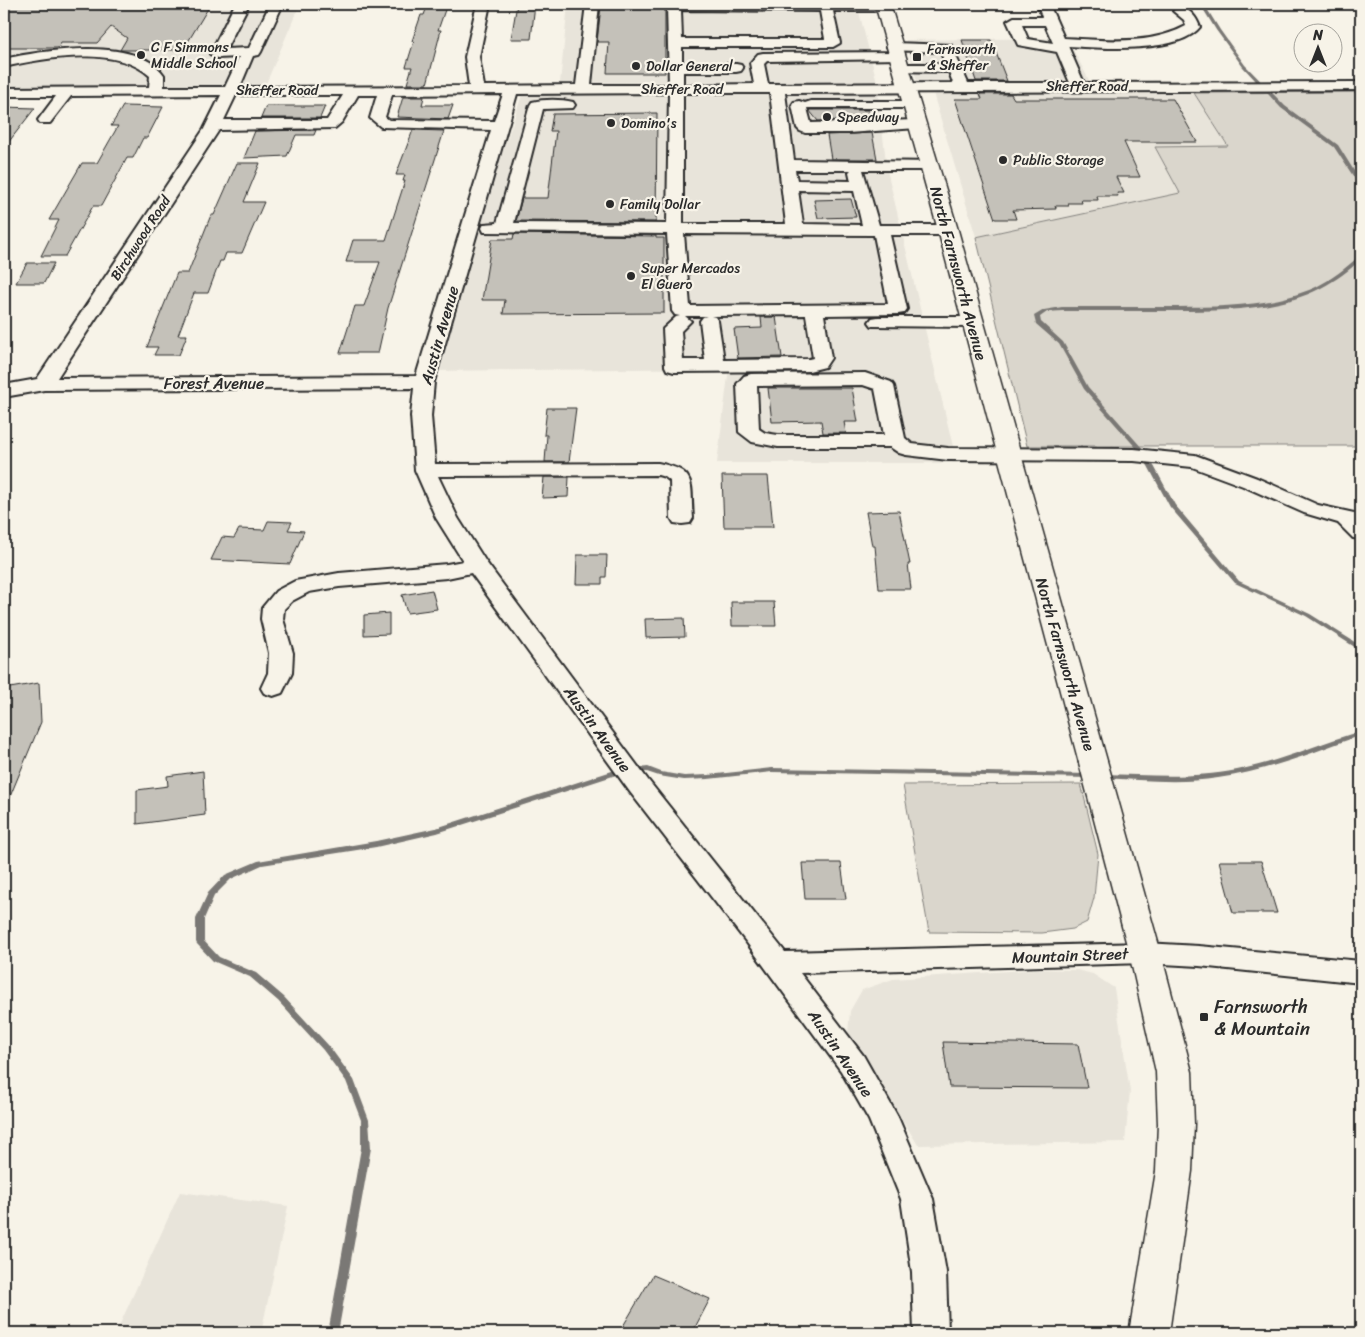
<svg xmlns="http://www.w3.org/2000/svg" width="1365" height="1337" font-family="Sriracha,sans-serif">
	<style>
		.built { fill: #e8e4da }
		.green { fill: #dad6cc; stroke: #82807c }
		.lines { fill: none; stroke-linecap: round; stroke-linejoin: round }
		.stream { fill: #7a7874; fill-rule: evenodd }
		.building { fill: #c4c1b9; stroke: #2b2b2b }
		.minor-casing { stroke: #2b2b2b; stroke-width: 4 }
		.major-casing { stroke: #2b2b2b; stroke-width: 3 }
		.minor { fill: #f7f3e8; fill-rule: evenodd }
		.major { fill: #f7f3e8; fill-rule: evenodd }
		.poi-dot { fill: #2b2b2b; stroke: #f7f3e8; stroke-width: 2 }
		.labels { text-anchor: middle; stroke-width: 4.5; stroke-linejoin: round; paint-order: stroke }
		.far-poi-label { font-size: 14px; fill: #2b2b2b; stroke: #f7f3e8; text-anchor: start }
		.far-street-label { font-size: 14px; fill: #2b2b2b; stroke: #f7f3e8 }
		.street-label { font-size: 16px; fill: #2b2b2b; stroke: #f7f3e8 }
		.near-poi-label { font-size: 19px; fill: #2b2b2b; stroke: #f7f3e8; text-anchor: start }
	</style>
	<rect width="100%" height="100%" fill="#f7f3e8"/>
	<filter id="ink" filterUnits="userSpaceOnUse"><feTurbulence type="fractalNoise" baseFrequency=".02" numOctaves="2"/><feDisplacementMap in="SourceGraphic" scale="10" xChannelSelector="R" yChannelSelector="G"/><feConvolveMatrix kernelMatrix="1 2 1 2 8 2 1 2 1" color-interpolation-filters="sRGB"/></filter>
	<g filter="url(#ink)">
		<!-- built -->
		<path class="built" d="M4,4H300L265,86L4,88Z
			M568,4H857L877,82L560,83Z
			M1067,38L1090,82H917L906,40Z
			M933,93H1194L1228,147H1155L1180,193L976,237Z
			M878,94L887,170L957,463H717L729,368L428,371L522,95Z
			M1037,969L1077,970L1093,974L1114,988L1130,1091L1125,1142L918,1145L848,1033L850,1011L862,990L893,979Z
			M180,1192L288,1206L261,1333H116Z"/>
		<!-- green -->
		<path class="green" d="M1361,92V446H1027L976,237L1180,193L1155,147L1228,146L1194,93Z
			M1081,784L1098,854L1094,898L1087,922L1073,929L1042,933L929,932L903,785Z"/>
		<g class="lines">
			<!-- stream -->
			<path class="stream" d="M1200,4H1204L1220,30L1245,65L1285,106L1338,145L1361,182V186L1359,185L1334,147L1281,108L1243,67L1216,30Z
				M1359,256H1361V259C1349,271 1336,280 1321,288C1276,312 1214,311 1165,311C1130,311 1096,311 1062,311L1047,312L1040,317L1041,322L1063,342L1088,387L1143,449L1154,466L1175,505L1239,581L1310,614L1361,646V651L1306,616L1235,583L1170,507L1148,466L1138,450L1084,389L1059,344L1036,324L1034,316L1044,310L1062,307C1096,307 1131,307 1165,307C1215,307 1269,308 1316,287C1332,279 1346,268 1359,256Z
				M1361,731V735C1314,752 1268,771 1218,778C1180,784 1141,780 1103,778L1099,776L1103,774C1148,775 1192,779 1237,770C1280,762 1319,743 1361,731Z
				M648,767L661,772L684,776L708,775L772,768L1090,774L1094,776L1090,778L772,772L708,779L684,780L659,776L647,772L616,775L437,833L376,847L262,865L231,879L214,896L204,919V941L219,957L256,973L284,997L329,1046L354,1080L369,1120L371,1148L338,1333H328L361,1148V1120L346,1081L323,1050L278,1001L250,977L213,961L197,944L196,942V919L208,893L225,875L258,861L376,841L436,828L612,771Z"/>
		</g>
		<!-- building -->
		<path class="building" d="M4,4H209L210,5L183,50H120L127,38L111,27L97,43H61L58,48H4Z
			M428,4H447L438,30H441L427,84H407L412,67H406L414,41H412L421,15H424Z
			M517,4H535L531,39H511Z
			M601,6H665V73H607L609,42H597Z
			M962,40H991L1007,81H976Z
			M980,94H1011L1014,99H1173L1197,142H1124L1140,177H1116L1124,193H1117L1118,196H1097L1098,200H1081L1082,203H1068L1069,206H1055L1056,209L1013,210L1016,219H995L955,99H982Z
			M403,97H424L422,105H453L448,119L397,117Z
			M123,106L163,107L147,138H143L133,158H127L101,206H93L65,256H41L59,220H49L82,163H97L118,126H111Z
			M266,106H325L320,118H261Z
			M4,107L35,108L4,148Z
			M809,110H868L869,119L818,121Z
			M657,113L656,222L516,221L522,198H548L556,131H550L553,114Z
			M316,130L314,135H296L287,156L244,158L255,131Z
			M413,130L444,131L388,308L378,353H340L355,306H364L380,262H346L353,240H386L405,181H403L405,175H396Z
			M872,133L877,159H831L827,135Z
			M237,163H260L244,202H264L242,253H226L223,261H220L208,293H194L178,335H187L179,355H154L158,347H147L177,273H188L211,215H214Z
			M851,199L856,217L818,218L814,200Z
			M514,234L656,236V238H664V313L503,314L505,300H482L492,239H513Z
			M27,263H54L44,283H16Z
			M761,317H776L782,357L738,358L734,329L762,328Z
			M768,388H852L858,422H844L846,433H823L821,421L772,422Z
			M547,408H576L569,462H545L547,435H544Z
			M722,476H768L773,527H724Z
			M544,477H569L568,497L542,498Z
			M899,511L910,564H908L911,589H879L875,546H872L866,512Z
			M268,521L292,522L288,530L304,531L290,564L211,560L222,537L234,538L239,529L264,530Z
			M577,555H607L606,577H602V584H576Z
			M432,590L437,609L407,613L402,595Z
			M731,602H774L776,626H732Z
			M389,613V634L364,635V615Z
			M684,618L685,637L646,638L645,619Z
			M39,683L41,722L4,811V689Z
			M203,771L205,815L137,824V790L168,786L167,776Z
			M1219,861H1261L1277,913H1233Z
			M802,863H841L846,899H805Z
			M943,1042L1078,1044L1087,1088L949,1087Z
			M653,1275L710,1299L692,1333H619Z"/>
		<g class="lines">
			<!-- minor casing -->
			<g class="minor-casing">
				<path id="minor" d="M235,4H249L226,49L249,48L270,4H283L261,52L259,55L253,56L240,87L469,86L465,57L477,4H490L479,57L484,86L576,85L586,4H599L591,85H669L667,6L669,4H886L890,7L883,11H833L840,43L833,47H682V64H736L741,65L743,68L741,71L736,72H683V85L754,84L750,63L758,54L763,53L897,52L902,53L904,56L902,59L767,61L764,64L768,84L953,83L949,72L895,71L893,68L895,65L900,64H945L941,52L889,50L887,47L894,43L951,45L968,83H1070L1057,52L1018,45L1007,21L1014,17H1042L1037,4H1049L1064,38C1105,40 1149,46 1186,26L1184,20L1173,11L1180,7C1191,10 1196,17 1200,27C1179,54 1099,48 1068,46L1084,83L1361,82V90L785,93L794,160L935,162L937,165L935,168L929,170H863L879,225H948L954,226L956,230L954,234L948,235H890L907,309L904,313L898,314L824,315L831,358L825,367L809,371L674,372L667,370L665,366L663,329L676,317L680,316L675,315L672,311L667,234L484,232L482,228L484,224L497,223L530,105L532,102C544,99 561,99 573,102L575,105L573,108L543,109L514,223L667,224L669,93L517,94L434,382L431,416L435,464L658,463C698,471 690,482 693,518L690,523L682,524L674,523L671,518L670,481L665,477L658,475L438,476L458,518L486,562L648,780L785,952L1145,943L1199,946L1361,961V983L1199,966L1145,963L800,973L863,1055L898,1117L933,1199L946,1272L948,1333H914L912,1272L901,1199L869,1120L841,1071L747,943L630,792L471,573L447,578L339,587L309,592L292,601L284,609L283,619L293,653L292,673L282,693L273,696L264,693L261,688L268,673L269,653L261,619L262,608L276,591L295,581L339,573L447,564L463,561L436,518L415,470L411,416L414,388L44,390L4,397V385L37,379L204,129L221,95L71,96L50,123H40L38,120L56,96H4V88L149,87L150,76C117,45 43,58 4,67V59C43,50 138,36 164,75V87H225L239,57L217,58L210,54ZM681,10L820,11L825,39H682ZM1022,25H1045L1053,43L1028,39ZM683,93H770L786,224H683ZM503,94L494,121L389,120L385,117L392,95ZM236,95H343L327,120H224ZM358,95H377L370,118L381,127L491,130L416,376L57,378L219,130L335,128L342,122ZM795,170H851L849,172L851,181L797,180ZM798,190L854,191L862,225L803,224ZM684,234L874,235L888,304L690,306ZM806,315L813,358L809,359L724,360L718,321L715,317L711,316ZM685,316H707L703,317L700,321L705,360H683L681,331L691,321Z
					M799,101L805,103L811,101H912L917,102L919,105L917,108H807L811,123L917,120L922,121L924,124L922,127L917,128L848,133H805L800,131L797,128L792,105L794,102Z
					M878,317H971L977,318L980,322L977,326L971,327L872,326L869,322L872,318Z
					M865,373L891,382L894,386L905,438L912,444L948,448L1134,449L1195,455L1257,478L1318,505L1354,513L1361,520V539L1353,538L1338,523L1304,513L1243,486L1192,467L1134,461L948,460L906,455L899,453L890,447H778L752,442L739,432L737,384L744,376L751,374ZM863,385L875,389L884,435H778L765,433L759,429L757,386Z"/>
			</g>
			<!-- major casing -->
			<g class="major-casing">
				<path id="major" d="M875,4H890L958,230L1161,953L1192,1072L1194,1124L1192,1171L1169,1333H1129L1156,1171L1158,1124L1156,1072L1129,953L1092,812L938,230Z"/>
			</g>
			<!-- minor -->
			<use href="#minor" class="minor"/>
			<!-- major -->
			<use href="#major" class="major"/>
		</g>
	</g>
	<!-- markers -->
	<g class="poi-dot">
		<circle cx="141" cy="55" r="5"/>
		<rect x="912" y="52" width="10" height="10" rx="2.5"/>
		<circle cx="636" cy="66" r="5"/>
		<circle cx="827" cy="117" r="5"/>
		<circle cx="611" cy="123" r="5"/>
		<circle cx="1003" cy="160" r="5"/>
		<circle cx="610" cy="204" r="5"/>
		<circle cx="631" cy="276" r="5"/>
		<rect x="1199" y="1012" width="10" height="10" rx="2.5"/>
	</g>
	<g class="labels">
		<!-- far-poi labels -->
		<g class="far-poi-label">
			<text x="151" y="52">C F Simmons<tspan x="151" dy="16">Middle School</tspan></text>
			<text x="927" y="54">Farnsworth<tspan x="927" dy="16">&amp; Sheffer</tspan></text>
			<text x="646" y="71">Dollar General</text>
			<text x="837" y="122">Speedway</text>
			<text x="621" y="128">Domino's</text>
			<text x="1013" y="165">Public Storage</text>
			<text x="620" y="209">Family Dollar</text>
			<text x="641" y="273">Super Mercados<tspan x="641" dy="16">El Guero</tspan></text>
		</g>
		<!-- far-street labels -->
		<g class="far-street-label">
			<text x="1087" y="91">Sheffer Road</text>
			<text x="682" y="94">Sheffer Road</text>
			<text x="277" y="95">Sheffer Road</text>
			<text transform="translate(140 238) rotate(-57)" y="5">Birchwood Road</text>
		</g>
		<!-- street labels -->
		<g class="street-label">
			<text transform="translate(959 273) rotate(75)" y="6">North Farnsworth Avenue</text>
			<text transform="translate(439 335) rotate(-74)" y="6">Austin Avenue</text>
			<text x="214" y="389">Forest Avenue</text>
			<text transform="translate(1066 664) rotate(74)" y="6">North Farnsworth Avenue</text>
			<text transform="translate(598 729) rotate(54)" y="6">Austin Avenue</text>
			<text transform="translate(1070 955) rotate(-2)" y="6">Mountain Street</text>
			<text transform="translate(841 1053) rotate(56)" y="6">Austin Avenue</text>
		</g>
		<!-- near-poi labels -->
		<g class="near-poi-label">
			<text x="1214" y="1013">Farnsworth<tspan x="1214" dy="22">&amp; Mountain</tspan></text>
		</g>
	</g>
	<!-- margin -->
	<rect width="1365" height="1337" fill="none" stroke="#f7f3e8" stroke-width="20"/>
	<rect x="10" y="10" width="1345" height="1317" fill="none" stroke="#2b2b2b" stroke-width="2" filter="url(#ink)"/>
	<!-- north arrow -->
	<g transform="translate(1318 48)"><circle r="24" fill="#f7f3e8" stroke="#a5a39c"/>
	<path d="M0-4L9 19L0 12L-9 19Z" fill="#2b2b2b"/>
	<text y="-8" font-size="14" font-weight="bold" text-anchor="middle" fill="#2b2b2b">N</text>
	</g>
</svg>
